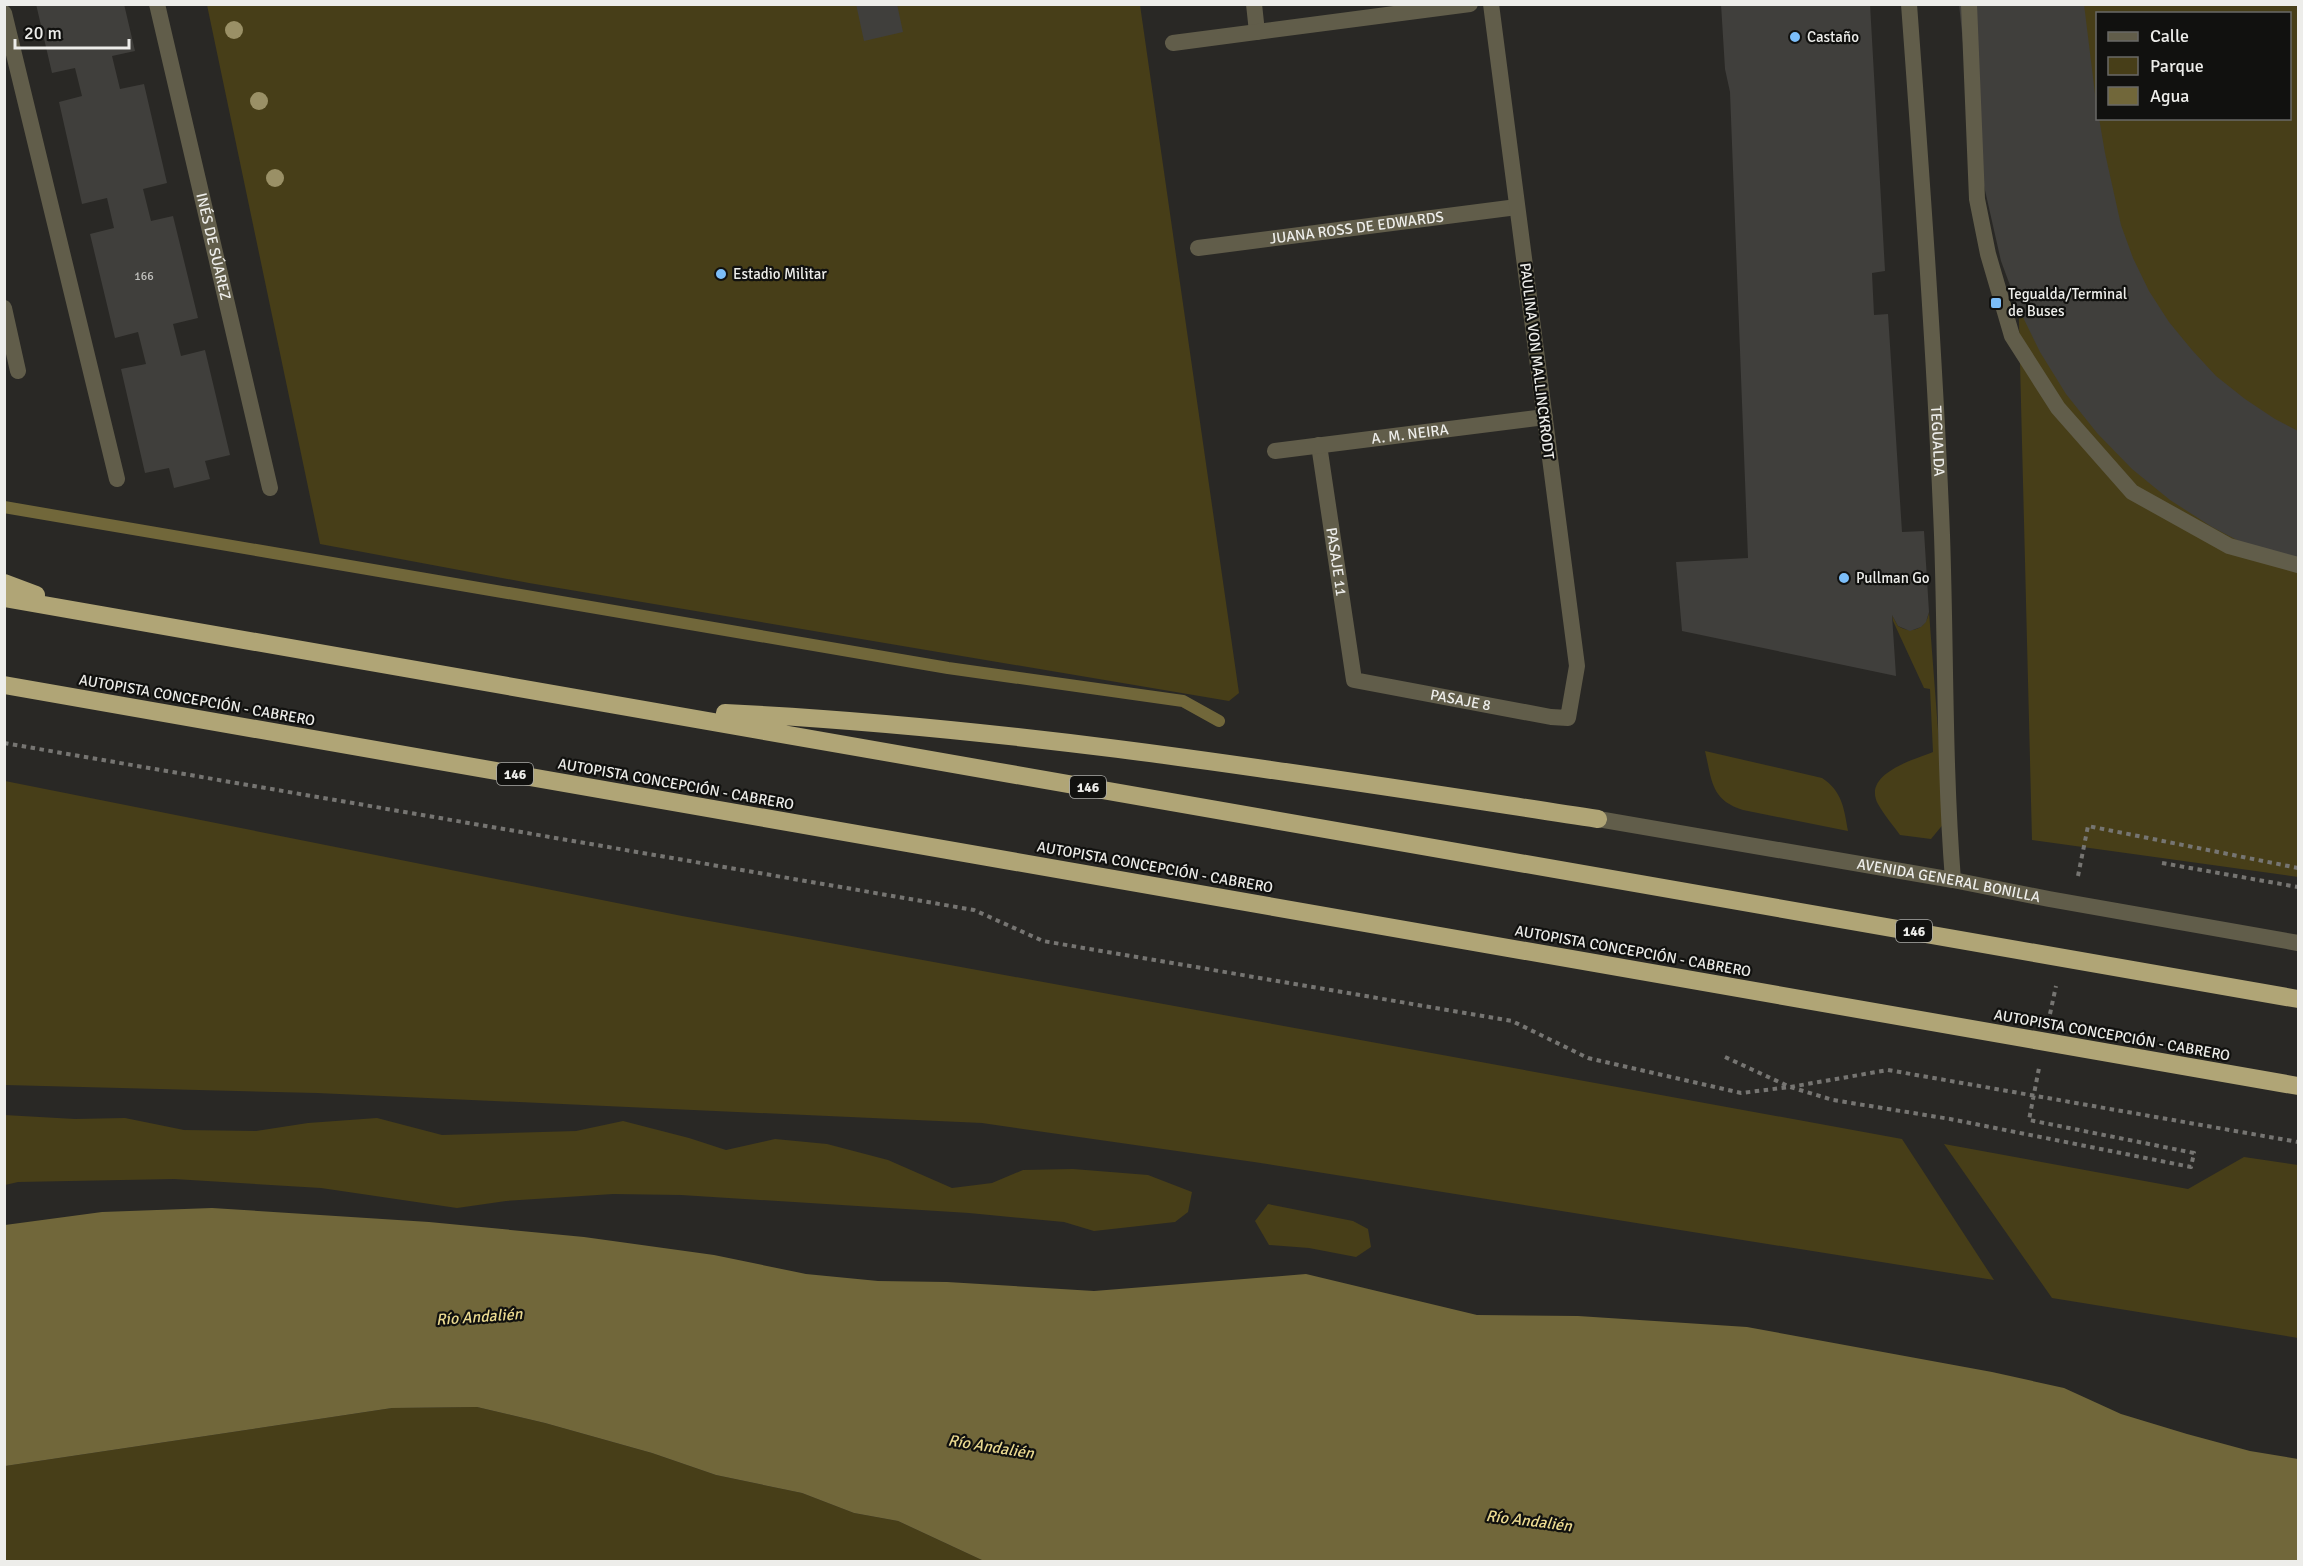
<svg xmlns="http://www.w3.org/2000/svg" width="2303" height="1566" font-family="Signika,sans-serif">
	<style>
		.green { fill: #473e18; fill-rule: evenodd }
		.water { fill: #71673a }
		.lines { fill: none; stroke-linecap: round; stroke-linejoin: round }
		.stream { stroke: #71673a; stroke-width: 12 }
		.building { fill: #403f3c }
		.path { stroke: #767572; stroke-width: 4; stroke-dasharray: 4.5 4.5; stroke-linecap: butt }
		.service { stroke: #615d4a; stroke-width: 16 }
		.minor { stroke: #615d4a; stroke-width: 16 }
		.tertiary { stroke: #615d4a; stroke-width: 16 }
		.motorway { stroke: #b0a576; stroke-width: 18 }
		.tree { fill: #9a9066 }
		.poi-dot { fill: #7cbef9; stroke: #11110f; stroke-width: 2 }
		.labels { text-anchor: middle; stroke-width: 4.5; stroke-linejoin: round; paint-order: stroke }
		.number-label { font-size: 12px; fill: #c2c2be }
		.shield { fill: #11110f; stroke: #ababa8; stroke-width: 1.5 }
		.shield-label { font-size: 14px; font-weight: bold; fill: #ededea }
		.poi-label { font-size: 15px; fill: #ededea; stroke: #11110f; text-anchor: start }
		.street-label { font-size: 15px; fill: #ededea; stroke: #11110f }
		.water-label { font-size: 16px; font-style: italic; fill: #ebda90; stroke: #11110f }
	</style>
	<rect width="100%" height="100%" fill="#292825"/>
	<!-- green -->
	<path class="green" d="M207,5H1140L1239,693L1229,701L529,583L320,544Z
		M2011,5H2298V877L2032,840ZM2098,14H2290V118H2098Z
		M1929,612L1945,822L1931,839L1900,835C1893,825 1884,815 1878,804C1862,774 1913,760 1933,752L1930,689L1924,688L1893,621L1892,615L1898,626C1912,635 1927,628 1929,612Z
		M1705,751L1822,778C1842,791 1844,808 1848,831L1743,810C1711,800 1712,781 1705,751Z
		M5,781L682,916L1902,1139L1994,1280L1254,1162L982,1123L317,1093L5,1085Z
		M4,1115L75,1119L125,1118L184,1130L256,1131L308,1123L377,1118L442,1135L576,1131L623,1121L689,1138L726,1150L775,1139L827,1144L888,1160L952,1188L992,1183L1023,1170L1073,1169L1148,1175L1192,1192L1188,1212L1175,1222L1094,1231L1064,1222L969,1213L681,1195L613,1194L506,1201L457,1208L321,1188L174,1179L18,1182L5,1185Z
		M1944,1144L2188,1189L2244,1157L2298,1165V1338L2052,1298Z
		M1268,1204L1353,1221L1368,1229L1371,1247L1356,1257L1309,1248L1269,1245L1255,1221Z
		M477,1407L545,1423L652,1453L716,1475L802,1493L854,1513L898,1521L984,1561L5,1562V1466L392,1408Z"/>
	<!-- water -->
	<path class="water" d="M212,1208L429,1222L584,1237L714,1255L806,1274L878,1281L947,1282L1094,1291L1306,1274L1477,1315L1578,1316L1747,1327L1992,1372L2064,1388L2121,1414L2187,1434L2250,1451L2298,1459V1561H984L898,1521L854,1513L802,1493L716,1475L652,1453L545,1423L477,1407L392,1408L5,1466V1225L102,1212Z"/>
	<g class="lines">
		<!-- stream -->
		<path class="stream" d="M4,507L948,668L1183,701L1219,721"/>
	</g>
	<!-- building -->
	<path class="building" d="M36,4H124L135,51L112,56L120,89L144,84L167,183L143,189L151,221L173,216L198,318L173,324L181,356L205,350L230,455L205,461L210,479L174,488L169,468L145,473L121,369L146,364L138,332L115,338L90,234L114,228L107,198L82,204L59,102L82,96L75,68L52,73Z
		M856,4H897L903,32L864,41Z
		M1721,4H1870L1885,271L1872,273L1874,315L1888,314L1902,532L1924,531L1929,612L1926,622L1921,627L1910,631L1898,626L1892,615L1896,676L1682,631L1676,562L1748,558L1730,92L1725,69Z
		M1959,4H2084L2098,118H2099L2105,153L2121,225L2133,258L2149,291L2169,322L2192,350L2216,376L2245,399L2275,419L2298,431V566L2256,550L2212,527L2170,500L2132,469L2097,433L2066,394L2040,352L2018,307L2001,261L1982,177L1968,92Z"/>
	<g class="lines">
		<!-- path -->
		<path class="path" d="M4,743L974,910L1043,941L1512,1021L1588,1058L1741,1093L1790,1087L1888,1070L2298,1142
			M2162,863L2298,887
			M2078,876L2088,826L2298,868
			M2050,1014L2056,986
			M1725,1057L1790,1087L1833,1100L1950,1119L2191,1167L2194,1153L2029,1120L2039,1068"/>
		<!-- service -->
		<path class="service" d="M1969,4L1977,199L1988,254L2012,336L2058,408L2132,492L2229,546L2298,565
			M4,13L117,479"/>
		<!-- minor -->
		<g class="minor">
			<path id="s1" d="M157,4L270,488"/>
			<path d="M1254,4L1257,32"/>
			<path d="M1173,43L1470,4"/>
			<path id="s2" d="M1198,248L1517,207"/>
			<path d="M4,308L18,371"/>
			<path id="s3" d="M1319,445L1354,680L1551,717L1568,718L1577,666L1491,4"/>
			<path id="s4" d="M1275,451L1545,417"/>
		</g>
		<!-- tertiary -->
		<g class="tertiary">
			<path id="s5" d="M1909,4C1922,181 1935,358 1942,535C1946,650 1944,765 1953,880"/>
			<path id="s6" d="M1598,819L1953,880L2049,899L2298,943"/>
		</g>
		<!-- motorway -->
		<path class="motorway" d="M4,583L36,595
			M4,598L2298,999
			M4,685L2298,1086
			M725,713C1018,727 1308,775 1598,819"/>
	</g>
	<!-- trees -->
	<g class="tree">
		<circle cx="234" cy="30" r="9"/>
		<circle cx="259" cy="101" r="9"/>
		<circle cx="275" cy="178" r="9"/>
	</g>
	<!-- markers -->
	<g class="poi-dot">
		<circle cx="1795" cy="37" r="6"/>
		<circle cx="721" cy="274" r="6"/>
		<rect x="1990" y="297" width="12" height="12" rx="3"/>
		<circle cx="1844" cy="578" r="6"/>
	</g>
	<g class="labels">
		<!-- number labels -->
		<g class="number-label">
			<text x="144" y="280">166</text>
		</g>
		<!-- shield labels -->
		<g class="shield">
			<rect x="497" y="763" width="36" height="22" rx="4.5"/>
			<rect x="1070" y="776" width="36" height="22" rx="4.5"/>
			<rect x="1896" y="920" width="36" height="22" rx="4.5"/>
		</g>
		<g class="shield-label">
			<text x="515" y="779">146</text>
			<text x="1088" y="792">146</text>
			<text x="1914" y="936">146</text>
		</g>
		<!-- poi labels -->
		<g class="poi-label">
			<text x="1807" y="42">Castaño</text>
			<text x="733" y="279">Estadio Militar</text>
			<text x="2008" y="299">Tegualda/Terminal<tspan x="2008" dy="17">de Buses</tspan></text>
			<text x="1856" y="583">Pullman Go</text>
		</g>
		<!-- street labels -->
		<g class="street-label">
			<text dy="5" stroke="none"><textPath href="#s2" startOffset="160">JUANA ROSS DE EDWARDS</textPath></text>
			<text dy="5" stroke="none"><textPath href="#s1" startOffset="249">INÉS DE SÚAREZ</textPath></text>
			<text transform="translate(1537 361) rotate(83)" y="5">PAULINA VON MALLINCKRODT</text>
			<text dy="5" stroke="none"><textPath href="#s4" startOffset="136">A. M. NEIRA</textPath></text>
			<text dy="5" stroke="none"><textPath href="#s5" startOffset="438">TEGUALDA</textPath></text>
			<text dy="5" stroke="none"><textPath href="#s3" startOffset="118">PASAJE 11</textPath></text>
			<text transform="translate(197 700) rotate(10)" y="5">AUTOPISTA CONCEPCIÓN - CABRERO</text>
			<text dy="5" stroke="none"><textPath href="#s3" startOffset="346">PASAJE 8</textPath></text>
			<text transform="translate(676 784) rotate(10)" y="5">AUTOPISTA CONCEPCIÓN - CABRERO</text>
			<text transform="translate(1155 867) rotate(10)" y="5">AUTOPISTA CONCEPCIÓN - CABRERO</text>
			<text dy="5" stroke="none"><textPath href="#s6" startOffset="356">AVENIDA GENERAL BONILLA</textPath></text>
			<text transform="translate(1633 951) rotate(10)" y="5">AUTOPISTA CONCEPCIÓN - CABRERO</text>
			<text transform="translate(2112 1035) rotate(10)" y="5">AUTOPISTA CONCEPCIÓN - CABRERO</text>
		</g>
		<!-- water labels -->
		<g class="water-label">
			<text transform="translate(479 1316) rotate(-4)" y="6">Río Andalién</text>
			<text transform="translate(991 1446) rotate(9)" y="6">Río Andalién</text>
			<text transform="translate(1529 1520) rotate(7)" y="6">Río Andalién</text>
		</g>
	</g>
	<!-- border -->
	<rect width="2303" height="1566" fill="none" stroke="#ededea" stroke-width="12"/>
	<!-- legend -->
	<rect x="2096" y="12" width="195" height="108" fill="#11110f" stroke="#696967" stroke-width="1.5"/>
	<rect x="2108" y="32" width="30" height="9" fill="#615d4a" stroke="#696967" stroke-width="1.5"/>
	<text x="2150" y="42" font-size="18" fill="#ededea">Calle</text>
	<rect x="2108" y="57" width="30" height="18" fill="#473e18" stroke="#696967" stroke-width="1.5"/>
	<text x="2150" y="72" font-size="18" fill="#ededea">Parque</text>
	<rect x="2108" y="87" width="30" height="18" fill="#71673a" stroke="#696967" stroke-width="1.5"/>
	<text x="2150" y="102" font-size="18" fill="#ededea">Agua</text>
	<!-- scale -->
	<path d="M15 39v9h114v-9" fill="none" stroke="#ededea" stroke-width="3"/>
	<text x="24" y="39" font-size="18" fill="#ededea" stroke="#11110f" stroke-width="4.5" paint-order="stroke">20 m</text>
</svg>
